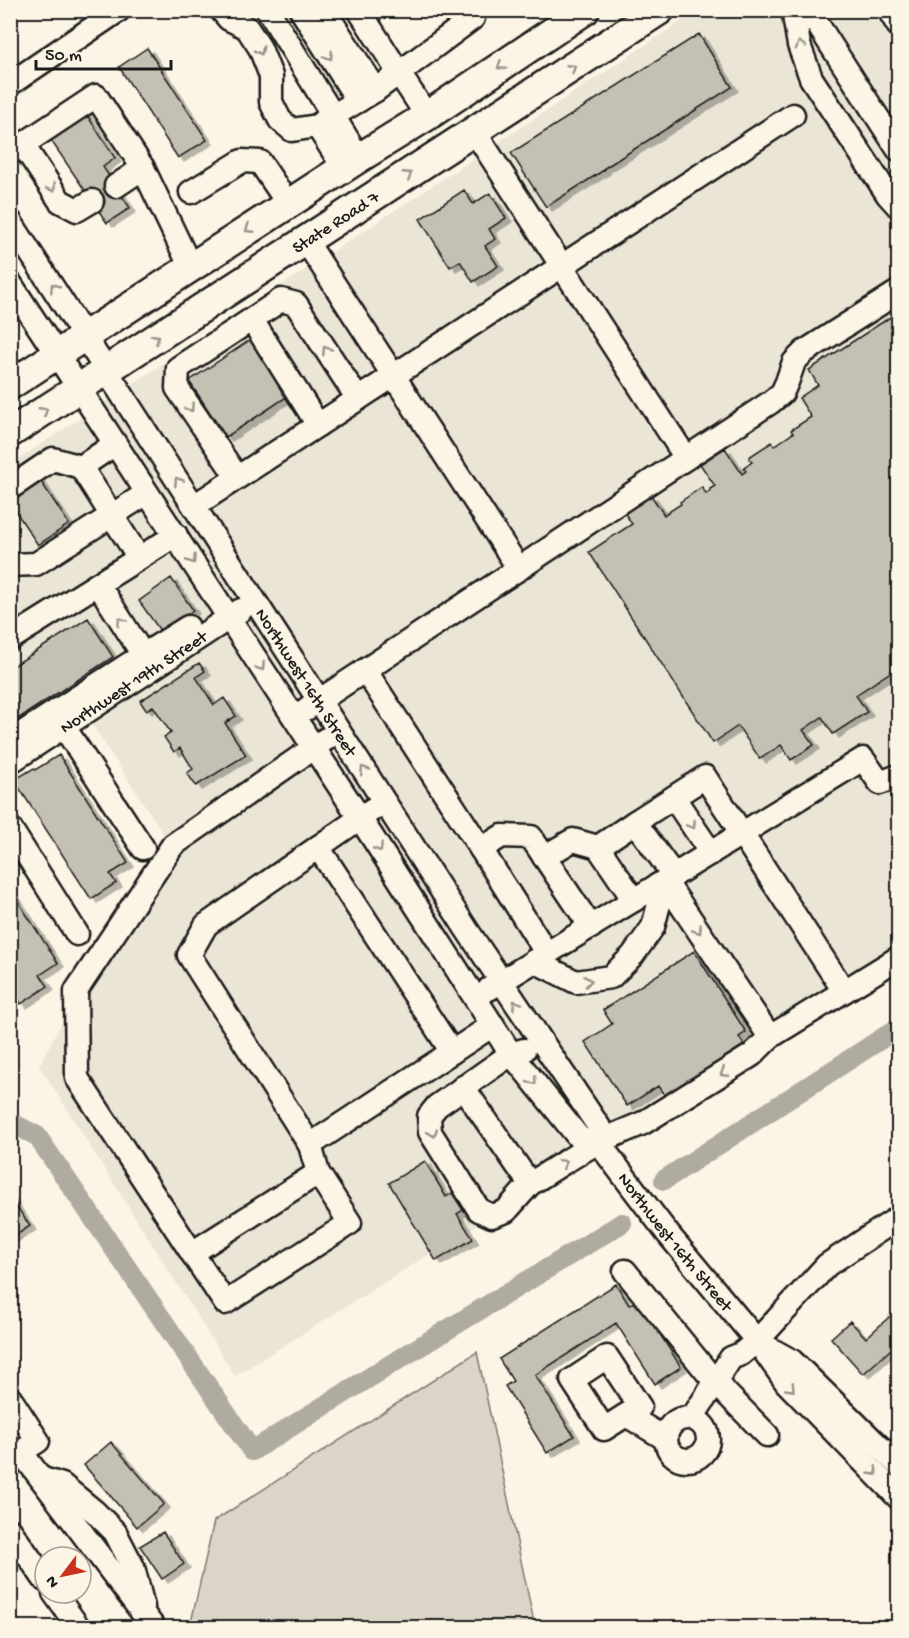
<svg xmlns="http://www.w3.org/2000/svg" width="909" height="1638" font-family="'Gochi Hand',sans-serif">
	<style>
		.built { fill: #ebe5d6 }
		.green { fill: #dbd5c8; stroke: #7c7872; stroke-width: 1.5 }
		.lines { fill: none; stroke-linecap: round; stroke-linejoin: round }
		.canal { stroke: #b0aba1; stroke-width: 20 }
		.building { fill: #c4c0b3; stroke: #1c1c1c; stroke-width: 1.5; filter: url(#shadow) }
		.minor-casing { stroke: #1c1c1c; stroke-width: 27 }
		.major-casing { stroke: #1c1c1c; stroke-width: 33 }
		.minor { stroke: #fcf5e5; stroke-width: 22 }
		.major { stroke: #fcf5e5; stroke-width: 28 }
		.oneway { stroke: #97938b }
		.labels { text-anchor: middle; stroke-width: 6; stroke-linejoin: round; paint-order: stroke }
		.street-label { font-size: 18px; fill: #1c1c1c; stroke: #fcf5e5 }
	</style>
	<defs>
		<filter id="shadow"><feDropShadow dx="6" dy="4" stdDeviation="0" flood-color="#0004"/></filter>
	</defs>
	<rect width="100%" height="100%" fill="#fcf5e5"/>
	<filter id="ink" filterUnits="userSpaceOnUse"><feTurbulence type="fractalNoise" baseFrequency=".0167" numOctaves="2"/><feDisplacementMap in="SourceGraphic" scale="12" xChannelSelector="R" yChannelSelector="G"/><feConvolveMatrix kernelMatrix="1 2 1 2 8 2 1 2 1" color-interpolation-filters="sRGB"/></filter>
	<g filter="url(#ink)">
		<!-- built -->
		<path class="built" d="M697,11H898V961L235,1376L39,1065L163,833L70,691L11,728V464Z"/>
		<!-- green -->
		<path class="green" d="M477,1352L535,1627H190L214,1521Z"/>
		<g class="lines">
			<!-- canal -->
			<path class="canal" d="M10,1122L37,1136L252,1451L388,1366L622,1223
				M664,1180L898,1028"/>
		</g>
		<!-- building -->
		<path class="building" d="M699,34L732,87L603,169L604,170L546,207L511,153Z
			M147,48L207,140L178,158L119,67Z
			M85,112L115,158L103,167L130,208L107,223L48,136Z
			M464,190L473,204L490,193L506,218L489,229L495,239L485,246L498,266L473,282L460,261L450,267L420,219Z
			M898,312V667L856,695L867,712L833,734L822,717L803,730L814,745L791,760L781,745L760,759L738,726L713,743L589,552L632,524L624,512L651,495L664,515L681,504L680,502L702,487L706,494L710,491V489L715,486L700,464L725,448L742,474L746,471L744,468L752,462L749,457L772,442L774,446L793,433L791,430L811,417L799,398L818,385L809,370Z
			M253,338L291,394L226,437L189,381Z
			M38,477L69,524L38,545L10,503V494Z
			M171,578L193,610L161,632L139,601Z
			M88,618L113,657L10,724V668Z
			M199,663L205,671L196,677L214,705L224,698L236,716L225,723L246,755L196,786L187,773L193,769L180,748L174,752L164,737L171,733L153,706L146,710L140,701Z
			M59,755L128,863L110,874L116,883L91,899L14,780L34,768L35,770Z
			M10,889L58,963L40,975L48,986L21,1004L10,987Z
			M694,951L746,1032L739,1037L744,1045L665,1096L658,1086L627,1106L585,1042L612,1024L603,1010Z
			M425,1161L446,1197L452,1193L463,1210L457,1214L473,1239L436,1261L389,1183Z
			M10,1197L30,1226L10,1239Z
			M616,1284L629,1305L638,1300L681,1367L655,1384L616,1323L535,1375L574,1436L547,1453L505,1386L513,1381L499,1359Z
			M898,1309V1343L863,1374L831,1338L850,1321L866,1338Z
			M111,1442L164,1504L137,1527L84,1465Z
			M163,1532L184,1564L162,1579L140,1546Z"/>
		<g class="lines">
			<!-- minor casing -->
			<g class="minor-casing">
				<g id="minor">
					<path d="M221,10L229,19L247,28L260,48L271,76V102L280,120L292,130L317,126L344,168"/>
					<path d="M268,10L359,158"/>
					<path d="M301,10L358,101"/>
					<path d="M324,10L376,90"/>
					<path d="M359,10L399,73L473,18"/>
					<path d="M793,10L799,45L811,78L888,195L898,206"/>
					<path d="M796,10L805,13L818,25L898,149"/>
					<path d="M889,10L898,25"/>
					<path d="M10,84L119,10"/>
					<path d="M321,123L376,90L399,73L427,116"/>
					<path d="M475,132L686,458"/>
					<path d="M23,145L60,201L77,210L92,201"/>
					<path d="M10,153L96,96L143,168L191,268"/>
					<path d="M116,186L143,168"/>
					<path d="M191,192L242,161L260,162L288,204"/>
					<path id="s1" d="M10,221L467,930L599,1127L598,1142L668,1234L757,1341L786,1382L898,1497"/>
					<path d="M306,241L519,569"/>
					<path d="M10,283L369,832L509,1051L580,1139L598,1142"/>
					<path d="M252,320L318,425"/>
					<path d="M81,467L139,558"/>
					<path d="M237,477L177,388L178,368L281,300L296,304L358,399"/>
					<path d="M10,488L53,459L81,467L115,444"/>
					<path d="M194,506L793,115"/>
					<path d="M10,565L36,564L147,493"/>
					<path d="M98,584L143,655L188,627"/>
					<path d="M10,639L176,535"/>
					<path d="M365,670L481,849"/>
					<path d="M308,708L771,402L782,393L787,382L794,362L804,352L898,292"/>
					<path d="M64,727L143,848"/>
					<path d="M10,741L143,655"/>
					<path id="s2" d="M10,762L241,610"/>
					<path d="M674,798L711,853"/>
					<path d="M373,809L206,925L189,955L310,1145L493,1025"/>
					<path d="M635,822L705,777L844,991"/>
					<path d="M10,828L77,934"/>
					<path d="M318,847L452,1052"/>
					<path d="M598,847L635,822L674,876"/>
					<path d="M544,857L573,840L598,847L634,900"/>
					<path d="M665,881L770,1037"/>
					<path d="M547,954L481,849L502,836L531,837L591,927"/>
					<path d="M534,961L576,982L611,977L633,955L653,927L665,881"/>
					<path d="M489,989L863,759L880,783L898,776"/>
					<path d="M524,1050L511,1054L437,1106L429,1116L430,1132L479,1210L492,1216L506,1211L530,1184L563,1163L598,1142L643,1123L752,1055L770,1037L898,958"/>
					<path d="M463,1087L530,1184"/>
					<path d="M310,1145L318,1173L192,1253L225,1303L350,1223L318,1173"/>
					<path d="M192,1253L77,1078L76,991L173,845L326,739"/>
					<path d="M625,1271L715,1382L767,1435"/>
					<path d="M763,1345L792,1361L898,1465"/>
					<path d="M10,1398L38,1441L21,1452"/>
					<path d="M626,1415L604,1429L572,1380L607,1357L640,1407L626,1415L666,1439"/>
					<path d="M692,1418L731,1358L741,1354L757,1341L827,1265L898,1218"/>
					<circle cx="687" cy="1439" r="21"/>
					<path d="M10,1459L21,1452L154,1628"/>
					<path d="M46,1480L62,1485L95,1512L115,1532L133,1567L143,1607"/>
					<path d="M10,1530L45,1580"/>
					<path d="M54,1593L79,1628"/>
				</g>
			</g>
			<!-- major casing -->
			<g class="major-casing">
				<g id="major">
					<path d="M10,385L359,158L427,116L585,10"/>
					<path id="s3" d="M10,433L660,10"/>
				</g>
			</g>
			<!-- minor -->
			<use href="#minor" class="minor"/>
			<!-- major -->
			<use href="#major" class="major"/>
		</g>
		<!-- one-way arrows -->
		<defs><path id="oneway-chevron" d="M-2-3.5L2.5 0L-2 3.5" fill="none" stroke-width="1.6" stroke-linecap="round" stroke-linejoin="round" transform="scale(1.5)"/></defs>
		<g class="oneway">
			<use href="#oneway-chevron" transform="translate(800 45) rotate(-106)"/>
			<use href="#oneway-chevron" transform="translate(260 51) rotate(64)"/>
			<use href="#oneway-chevron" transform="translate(329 56) rotate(57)"/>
			<use href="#oneway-chevron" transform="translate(501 66) rotate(146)"/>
			<use href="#oneway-chevron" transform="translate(572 68) rotate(-33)"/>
			<use href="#oneway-chevron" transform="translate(408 175) rotate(-33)"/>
			<use href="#oneway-chevron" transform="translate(52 188) rotate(56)"/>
			<use href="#oneway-chevron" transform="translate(249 229) rotate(147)"/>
			<use href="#oneway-chevron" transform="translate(54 287) rotate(-123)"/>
			<use href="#oneway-chevron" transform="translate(156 338) rotate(-33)"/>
			<use href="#oneway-chevron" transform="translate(326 350) rotate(-123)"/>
			<use href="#oneway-chevron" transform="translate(190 408) rotate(56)"/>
			<use href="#oneway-chevron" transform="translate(44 411) rotate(-33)"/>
			<use href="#oneway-chevron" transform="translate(178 481) rotate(-123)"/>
			<use href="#oneway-chevron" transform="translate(192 560) rotate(57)"/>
			<use href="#oneway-chevron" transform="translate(121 621) rotate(-123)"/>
			<use href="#oneway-chevron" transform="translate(261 667) rotate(57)"/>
			<use href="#oneway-chevron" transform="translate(364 770) rotate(-123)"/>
			<use href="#oneway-chevron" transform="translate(692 825) rotate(56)"/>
			<use href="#oneway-chevron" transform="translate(379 848) rotate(57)"/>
			<use href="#oneway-chevron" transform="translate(698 930) rotate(56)"/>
			<use href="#oneway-chevron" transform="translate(588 981) rotate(-8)"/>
			<use href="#oneway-chevron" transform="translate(516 1004) rotate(-124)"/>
			<use href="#oneway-chevron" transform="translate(724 1073) rotate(148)"/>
			<use href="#oneway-chevron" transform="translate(533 1081) rotate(51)"/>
			<use href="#oneway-chevron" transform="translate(433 1133) rotate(70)"/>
			<use href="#oneway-chevron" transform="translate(563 1163) rotate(-32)"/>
			<use href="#oneway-chevron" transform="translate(791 1388) rotate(46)"/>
			<use href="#oneway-chevron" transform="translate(874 1472) rotate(46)"/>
		</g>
	</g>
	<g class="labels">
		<!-- street labels -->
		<g class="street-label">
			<text dy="6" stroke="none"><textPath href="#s3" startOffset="388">State Road 7</textPath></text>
			<text dy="6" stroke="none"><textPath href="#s2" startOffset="147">Northwest 19th Street</textPath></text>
			<text dy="6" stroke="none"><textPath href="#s1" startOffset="548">Northwest 16th Street</textPath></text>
			<text dy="6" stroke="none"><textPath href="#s1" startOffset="1222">Northwest 16th Street</textPath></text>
		</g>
	</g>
	<!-- margin -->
	<rect width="909" height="1638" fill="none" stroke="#fcf5e5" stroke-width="36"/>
	<rect x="18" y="18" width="873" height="1602" fill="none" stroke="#1c1c1c" stroke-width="2" filter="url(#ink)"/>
	<!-- north arrow -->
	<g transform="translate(63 1575) rotate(238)"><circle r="28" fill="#fcf5e5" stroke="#a29e95" stroke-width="1.5"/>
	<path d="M0-4.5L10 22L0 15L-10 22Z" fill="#c8321e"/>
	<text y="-9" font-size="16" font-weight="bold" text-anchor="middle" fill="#1c1c1c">N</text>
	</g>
	<!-- scale -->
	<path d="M36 60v9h135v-9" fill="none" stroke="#1c1c1c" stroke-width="3"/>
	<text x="45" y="60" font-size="18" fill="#1c1c1c" stroke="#fcf5e5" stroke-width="4.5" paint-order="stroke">50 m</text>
</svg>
